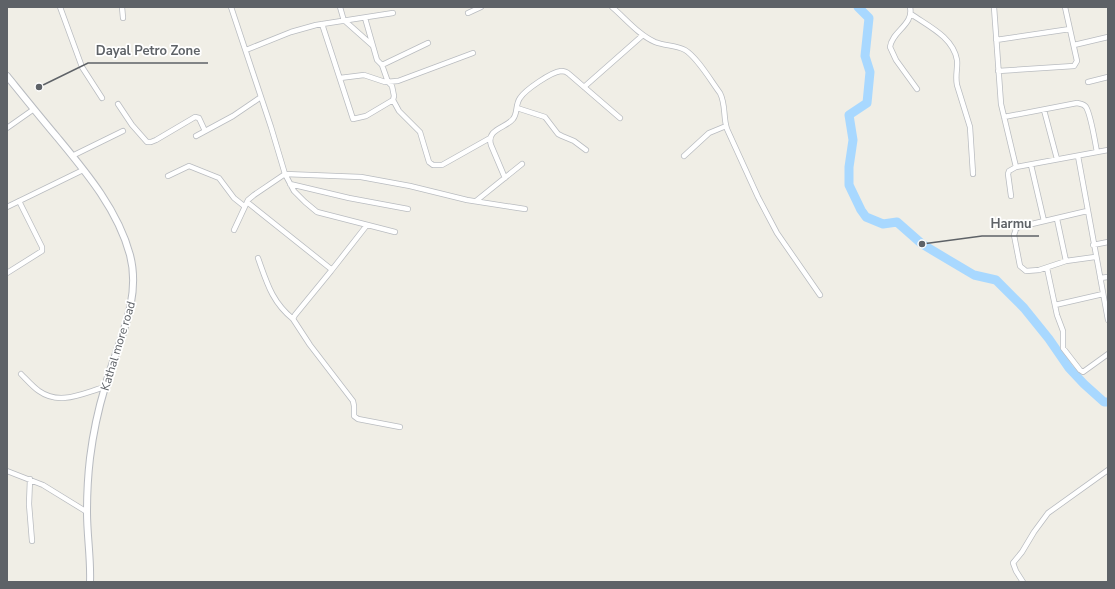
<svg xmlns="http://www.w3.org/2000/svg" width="1115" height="589" font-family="'Nunito Sans',sans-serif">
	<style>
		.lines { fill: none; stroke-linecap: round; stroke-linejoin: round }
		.river { stroke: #a8d8ff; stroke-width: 9 }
		.street-casing { stroke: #b9bcc0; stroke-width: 6 }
		.secondary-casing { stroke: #b8bbc0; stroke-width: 8 }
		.street { stroke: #fff; stroke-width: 4.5 }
		.secondary { stroke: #fff; stroke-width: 6 }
		.labels { text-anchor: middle; stroke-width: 3.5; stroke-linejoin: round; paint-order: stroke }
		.street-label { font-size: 12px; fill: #5e6267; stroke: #fff }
		.leader { fill: none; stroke: #5e6267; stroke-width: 1.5 }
		.callout-dot { fill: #5e6267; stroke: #fff; stroke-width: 1.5 }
		.callout-label { font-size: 13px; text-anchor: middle; font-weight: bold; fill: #5e6267; stroke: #fff; stroke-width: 3.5; stroke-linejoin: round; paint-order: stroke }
	</style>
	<rect width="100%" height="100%" fill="#f0eee6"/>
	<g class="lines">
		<!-- river -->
		<path class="river" d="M858,7L869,18L865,56L870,72L867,103L849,115L853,140L849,167V185L861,210L866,217L883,224L897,222L922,244L947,259L974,275L996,280L1024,308L1049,339L1069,368L1084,384L1104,402H1108"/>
		<!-- street casing -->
		<g class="street-casing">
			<path id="street" d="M60,7L82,67L102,98
				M122,7L123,18
				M231,7L271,127L285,174L294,191L305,202L317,212L395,232
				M340,7L344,21
				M612,7C626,19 639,35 655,42C665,46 676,45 685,50C697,57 711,81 720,93C726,105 723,117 727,129L758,197L777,233L820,295
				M910,7C914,25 892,31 890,47L896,60L917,89
				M994,7L1001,104L1016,167
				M468,13L481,7
				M911,14C928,26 953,37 957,60C958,68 955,75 957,85L970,127L973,174
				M365,18L377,60L382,65L428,43
				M345,21L372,45
				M322,24L353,119L366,116L393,100
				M996,40L1070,29
				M1074,45L1108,37
				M246,50L291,32L316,25L393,13
				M382,65L388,82L392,86L394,96L393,100L399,111L420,132L429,162L433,165H442L490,138
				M998,71L1074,66L1077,61L1065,7
				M340,78L364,75L385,82L398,81L473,53
				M1088,82L1108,77
				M584,87L643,35
				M118,104L132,125L147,142H151L156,140L195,117L199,118L205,131
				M517,108L545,117L558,134L562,136L574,141L586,150
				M1044,110L1057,159
				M1004,117L1077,103C1081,104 1084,104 1086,107C1091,115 1095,142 1097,152
				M7,128L34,109
				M196,136L233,116L261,97
				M72,156L123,131
				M684,156L709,133L726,126
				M1078,156L1108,320
				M1031,165L1044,221
				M168,176L189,166L219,178L234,198L244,206
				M505,178L491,145C486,129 506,128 513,119C518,113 515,105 520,98C525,90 551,72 561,71C564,71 567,72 569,74L620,118
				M290,184L349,198L408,209
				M1011,196L1008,174L1009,171L1016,167L1108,150
				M476,201L522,164
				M247,202L331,269V271L295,315L293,319L310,345L353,401L354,406V416L358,419L400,427
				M7,207L83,170
				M1087,211L1019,227L1016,229L1014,235L1020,266L1026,271L1039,270L1066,261L1095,257
				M1057,219L1066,261
				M234,230L248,200L254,195L285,174L361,177L410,186L467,200L525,209
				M1093,245L1108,242
				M258,258C267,283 272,302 293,319
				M1047,268L1057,315L1063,331V348L1080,370L1083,372L1108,354
				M331,271L367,225
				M7,273L42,251V247L19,201
				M1100,278L1108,277
				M1055,305L1103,294
				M21,374C27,380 33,387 39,391C60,406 83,393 105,387
				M7,471L43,485L87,512
				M30,479L29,504L32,541
				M1023,582L1016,571L1013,563L1022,552L1034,532L1048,513L1108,470"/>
		</g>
		<!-- secondary casing -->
		<g class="secondary-casing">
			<path id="secondary" d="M7,76C24,97 40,117 57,137C86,172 118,210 130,255C142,301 117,343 105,387C98,410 93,434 90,458C88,475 87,495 87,512C87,536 91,559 90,582"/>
		</g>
		<!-- street -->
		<use href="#street" class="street"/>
		<!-- secondary -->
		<use href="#secondary" class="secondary"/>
	</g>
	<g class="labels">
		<!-- street labels -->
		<g class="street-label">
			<text transform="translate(118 346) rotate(-73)" y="4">Kathal more road</text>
		</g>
	</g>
	<!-- callouts -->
	<path class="leader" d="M39 87L88 63H208M922 244L982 236H1039"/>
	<g class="callout-dot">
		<circle cx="39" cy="87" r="4"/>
		<circle cx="922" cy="244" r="4"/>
	</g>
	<g class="callout-label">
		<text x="148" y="55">Dayal Petro Zone</text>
		<text x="1011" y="228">Harmu</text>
	</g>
	<!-- border -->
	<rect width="1115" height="589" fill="none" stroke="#5e6267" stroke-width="16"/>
</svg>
